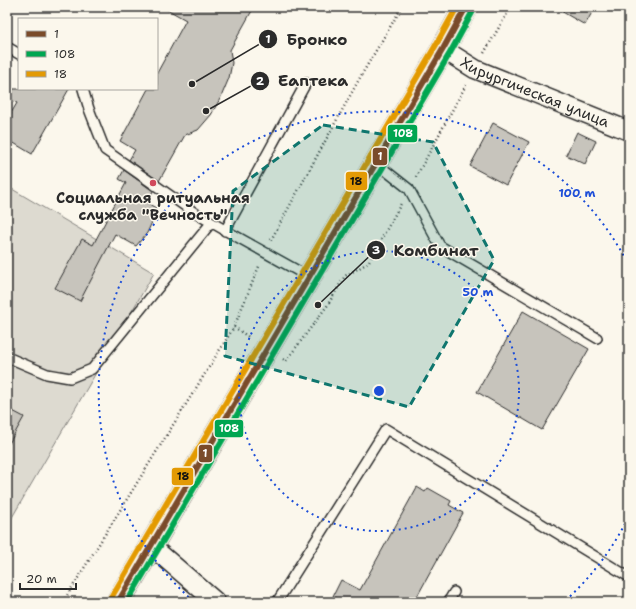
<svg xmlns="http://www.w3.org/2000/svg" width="636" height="609" font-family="'Shantell Sans',sans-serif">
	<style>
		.green { fill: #dddad0; stroke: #84827e }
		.building { fill: #c7c4bc; stroke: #2b2b2b }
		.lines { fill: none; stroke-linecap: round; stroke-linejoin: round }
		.lane-casing { stroke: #2b2b2b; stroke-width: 12 }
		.street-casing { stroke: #2b2b2b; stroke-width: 21 }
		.highway-casing { stroke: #2b2b2b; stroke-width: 25 }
		.path { stroke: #2b2b2b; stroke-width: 2.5; stroke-dasharray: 1 3; stroke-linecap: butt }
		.lane { stroke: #fbf7ec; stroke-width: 9 }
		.street { stroke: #fbf7ec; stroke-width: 18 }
		.highway { stroke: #fbf7ec; stroke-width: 22 }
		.bus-1-casing { stroke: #fbf7ec; stroke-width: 9 }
		.bus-2-casing { stroke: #fbf7ec; stroke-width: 9 }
		.bus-3-casing { stroke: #fbf7ec; stroke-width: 9 }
		.bus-1 { stroke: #7a4b2a; stroke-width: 6 }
		.bus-2 { stroke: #00a651; stroke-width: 6 }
		.bus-3 { stroke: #e39a04; stroke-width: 6 }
		.marked { fill: #0f766e; fill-opacity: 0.2; stroke: #0f766e; stroke-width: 3; stroke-dasharray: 8 5; stroke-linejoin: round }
		.ring { fill: none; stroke: #1d4ed8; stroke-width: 2; stroke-dasharray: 2 4 }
		.poi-dot { fill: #d1495b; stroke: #fbf7ec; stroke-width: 1.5 }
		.labels { text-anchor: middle; stroke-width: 3; stroke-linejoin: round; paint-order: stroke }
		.street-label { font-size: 15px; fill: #2b2b2b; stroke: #fbf7ec }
		.poi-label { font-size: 15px; font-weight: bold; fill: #2b2b2b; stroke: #fbf7ec }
		.centre { fill: #1d4ed8; stroke: #fbf7ec; stroke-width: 2 }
		.ring-label { font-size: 12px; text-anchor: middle; font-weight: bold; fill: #1d4ed8; stroke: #fbf7ec; stroke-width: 3; stroke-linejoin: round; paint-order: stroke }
		.leader { fill: none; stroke: #2b2b2b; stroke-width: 1.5 }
		.callout-dot { fill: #2b2b2b; stroke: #fbf7ec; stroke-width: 1.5 }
		.mark-label { font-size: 12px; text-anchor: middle; font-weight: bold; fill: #fff }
		.callout-label { font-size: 16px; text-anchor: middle; font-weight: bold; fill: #2b2b2b; stroke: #fbf7ec; stroke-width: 3; stroke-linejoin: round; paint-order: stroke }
		.line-badge { stroke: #fbf7ec; stroke-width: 1.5 }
		.badge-label { font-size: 11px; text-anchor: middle; font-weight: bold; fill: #fff }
		.pale-badge-label { font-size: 11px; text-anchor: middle; font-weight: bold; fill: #111 }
	</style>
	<rect width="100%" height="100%" fill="#fbf7ec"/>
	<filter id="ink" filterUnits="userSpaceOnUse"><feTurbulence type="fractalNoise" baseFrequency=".025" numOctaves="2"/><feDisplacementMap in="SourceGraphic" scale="8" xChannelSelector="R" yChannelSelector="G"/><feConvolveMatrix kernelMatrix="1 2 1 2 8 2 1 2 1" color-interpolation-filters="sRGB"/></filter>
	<g filter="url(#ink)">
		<!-- green -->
		<path class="green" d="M7,186L154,273L7,526Z"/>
		<!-- building -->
		<path class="building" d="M163,7H254L230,50L232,63L229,78L221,97L211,115L198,130L185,135L159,181L129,160L135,150L120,141L148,89H157V73L186,20Z
			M554,7H595L585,25Z
			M7,89H69L32,154L7,139V120L17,103L7,97Z
			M493,123L529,142L506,185L470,166Z
			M577,132L596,141L585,164L566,155Z
			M124,170L153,191L147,203L156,208L153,220L147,233L136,246L115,234L80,301L55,288L82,239L93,245L126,183L119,179Z
			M523,311L589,349L542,430L477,392Z
			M7,408L24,417L7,447Z
			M417,487L425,492L428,488L451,501L449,505L463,513L414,602H343L333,596L341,580L360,590Z"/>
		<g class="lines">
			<!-- lane casing -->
			<g class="lane-casing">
				<path id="lane" d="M7,47L19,54
					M83,89L89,109L105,150L195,213L223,229L309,277
					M376,163L409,189L440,246L597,338
					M225,231L306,83
					M7,357L47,374L70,378L92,369L211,223
					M277,602L386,429L629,577
					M448,602L454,592"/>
			</g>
			<!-- street casing -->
			<g class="street-casing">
				<g id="street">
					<path id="s1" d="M443,49L475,69L629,131"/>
					<path d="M151,546L216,602"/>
				</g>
			</g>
			<!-- highway casing -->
			<g class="highway-casing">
				<path id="highway" d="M118,602L443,49L466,7"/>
			</g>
			<!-- path -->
			<path class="path" d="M484,53L511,7
				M416,177L466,85
				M271,240L362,74L402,7
				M234,327L250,338
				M283,359L286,361L327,306L345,276L368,263L402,202
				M63,602L234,327L260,264"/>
			<!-- lane -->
			<use href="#lane" class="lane"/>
			<!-- street -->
			<use href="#street" class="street"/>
			<!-- highway -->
			<use href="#highway" class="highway"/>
			<!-- bus-1 casing -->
			<g class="bus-1-casing">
				<path id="bus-1" d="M118,602L443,49L466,7"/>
			</g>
			<!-- bus-2 casing -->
			<g class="bus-2-casing">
				<path id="bus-2" d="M127,602L450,53L473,11"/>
			</g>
			<!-- bus-3 casing -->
			<g class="bus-3-casing">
				<path id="bus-3" d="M111,598L436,45L457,7"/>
			</g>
			<!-- bus-1 -->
			<use href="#bus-1" class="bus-1"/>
			<!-- bus-2 -->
			<use href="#bus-2" class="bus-2"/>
			<!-- bus-3 -->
			<use href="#bus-3" class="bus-3"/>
		</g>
	</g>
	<!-- marked area -->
	<path class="marked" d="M323,125L433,142L494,260L409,407L225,356L233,191Z"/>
	<!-- distance rings -->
	<g class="ring">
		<circle cx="379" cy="391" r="140"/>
		<path d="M628 518A280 280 0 0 1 565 601M193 601A280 280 0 1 1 628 264"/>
	</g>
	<!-- markers -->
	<circle class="poi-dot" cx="153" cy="183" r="4"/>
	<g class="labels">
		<!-- street labels -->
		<g class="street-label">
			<text dy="5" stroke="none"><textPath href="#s1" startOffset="102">Хирургическая улица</textPath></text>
		</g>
		<!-- poi labels -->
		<g class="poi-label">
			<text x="153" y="203">Социальная ритуальная<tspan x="153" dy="17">служба "Вечность"</tspan></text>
		</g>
	</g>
	<circle cx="379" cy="391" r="6" class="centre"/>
	<g class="ring-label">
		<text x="577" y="197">100 m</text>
		<text x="478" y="296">50 m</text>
	</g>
	<!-- callouts -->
	<path class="leader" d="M192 84L268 39M206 111L260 81M318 305L376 250"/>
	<g class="callout-dot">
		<circle cx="192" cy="84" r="4"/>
		<circle cx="206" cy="111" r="4"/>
		<circle cx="318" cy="305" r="4"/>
		<circle cx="268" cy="39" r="10"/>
		<circle cx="260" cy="81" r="10"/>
		<circle cx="376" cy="250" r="10"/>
	</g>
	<g class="mark-label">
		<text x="268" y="43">1</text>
		<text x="260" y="85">2</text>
		<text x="376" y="254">3</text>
	</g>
	<g class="callout-label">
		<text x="317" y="45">Бронко</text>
		<text x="313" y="86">Еаптека</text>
		<text x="436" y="256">Комбинат</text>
	</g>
	<g class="line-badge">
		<rect x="387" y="124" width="31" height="19" rx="4" fill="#00a651"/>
		<rect x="372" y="147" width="16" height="19" rx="4" fill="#7a4b2a"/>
		<rect x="345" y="171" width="23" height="20" rx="4" fill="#e39a04"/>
		<rect x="214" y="419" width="30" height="19" rx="4" fill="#00a651"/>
		<rect x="198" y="444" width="15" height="19" rx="4" fill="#7a4b2a"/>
		<rect x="171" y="467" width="23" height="19" rx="4" fill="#e39a04"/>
	</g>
	<g class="badge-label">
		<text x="403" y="137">108</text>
		<text x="380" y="160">1</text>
		<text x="229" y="432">108</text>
		<text x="205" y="457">1</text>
	</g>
	<g class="pale-badge-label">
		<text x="356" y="185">18</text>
		<text x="183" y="480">18</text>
	</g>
	<!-- margin -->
	<rect width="636" height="609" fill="none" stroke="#fbf7ec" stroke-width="24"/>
	<rect x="12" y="12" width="612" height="585" fill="none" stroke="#2b2b2b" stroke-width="1.5" filter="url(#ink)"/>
	<!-- legend -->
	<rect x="18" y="18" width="140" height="72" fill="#fbf7ec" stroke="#a8a59f"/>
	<rect x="26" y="31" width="20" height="6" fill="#7a4b2a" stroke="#a8a59f"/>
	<text x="54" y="38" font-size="12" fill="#2b2b2b">1</text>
	<rect x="26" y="51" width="20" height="6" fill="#00a651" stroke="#a8a59f"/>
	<text x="54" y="58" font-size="12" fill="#2b2b2b">108</text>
	<rect x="26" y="71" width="20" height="6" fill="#e39a04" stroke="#a8a59f"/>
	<text x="54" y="78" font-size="12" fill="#2b2b2b">18</text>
	<!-- scale -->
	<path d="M20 583v6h56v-6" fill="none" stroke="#2b2b2b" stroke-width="2"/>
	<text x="26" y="583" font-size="12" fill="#2b2b2b" stroke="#fbf7ec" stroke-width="3" paint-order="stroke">20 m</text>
</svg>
